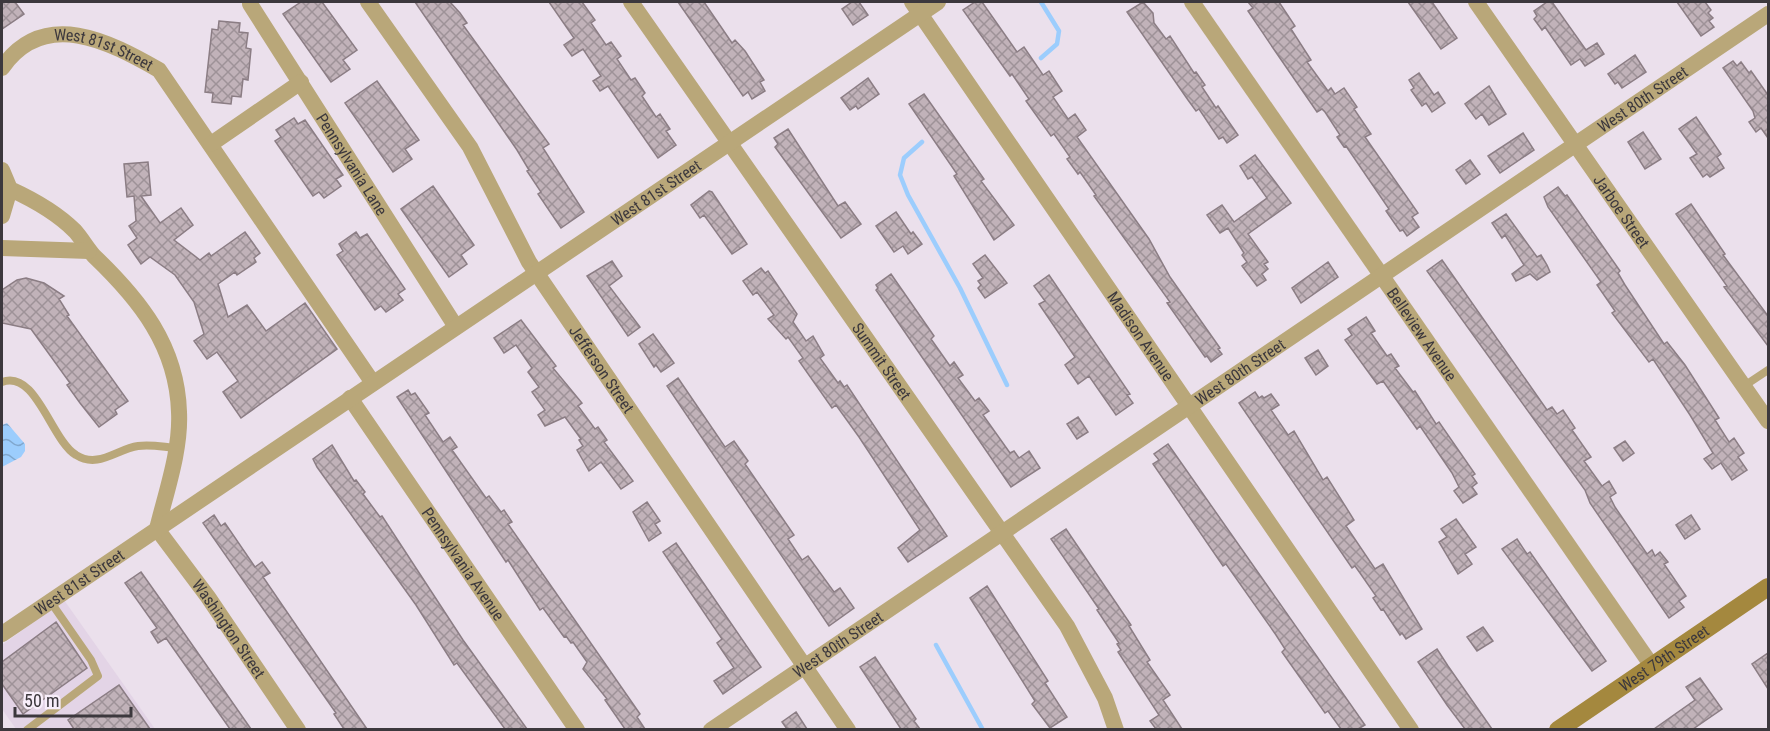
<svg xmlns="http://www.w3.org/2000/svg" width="1770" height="731" font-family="'Roboto Condensed',sans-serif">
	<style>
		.built { fill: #e3d4e6 }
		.water { fill: url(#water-waves) }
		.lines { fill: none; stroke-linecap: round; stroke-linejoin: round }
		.stream { stroke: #9ccdfd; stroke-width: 4.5 }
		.building { fill: url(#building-cross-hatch); stroke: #8b7d84; stroke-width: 1.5 }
		.lane { stroke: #b9a779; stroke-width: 8 }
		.street { stroke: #b9a779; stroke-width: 16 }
		.secondary { stroke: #a4883e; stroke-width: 18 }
		.labels { text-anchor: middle; stroke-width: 4.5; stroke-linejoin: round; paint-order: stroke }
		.street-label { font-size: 16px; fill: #3c383d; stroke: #f8eefa }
	</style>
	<defs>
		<pattern id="water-waves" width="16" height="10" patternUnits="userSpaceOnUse" patternTransform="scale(1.5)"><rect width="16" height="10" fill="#9ccdfd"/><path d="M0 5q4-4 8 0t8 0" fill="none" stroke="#80a7ce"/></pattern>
		<pattern id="building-cross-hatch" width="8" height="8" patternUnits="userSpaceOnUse" patternTransform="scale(1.5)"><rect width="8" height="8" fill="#c1b2b9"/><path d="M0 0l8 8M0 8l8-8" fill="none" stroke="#9e9298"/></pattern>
	</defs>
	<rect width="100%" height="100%" fill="#ebe0ec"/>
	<!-- built -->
	<path class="built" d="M64,600L155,729H16L2,709V645Z"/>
	<!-- water -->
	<path class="water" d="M7,423L25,444V451L21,457L2,467V425Z"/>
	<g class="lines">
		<!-- stream -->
		<path class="stream" d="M1041,2L1059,31L1057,44L1041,58
			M922,142L904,158L900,175L908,195L960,288L1007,385
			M936,645L983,730"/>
	</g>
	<!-- building -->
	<path class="building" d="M2,2H15L24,14L2,29Z
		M301,2H322L357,50L343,60L350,69L331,82L283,14Z
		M415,2H450L460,13L467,23L463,25L549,144L543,148L584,212L561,228L538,194L541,192L527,171L529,170L517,150Z
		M549,2H582L595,20L591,23L606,45L611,42L621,56L617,59L631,80L635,78L645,93L642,96L656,117L660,114L670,129L666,131L676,145L658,158L608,86L600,91L593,81L601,76L583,49L572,56L564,45L574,38Z
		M678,2H704L732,43L735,40L745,51L764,80L760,82L765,91L752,99L748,92L743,96Z
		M852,2H859L868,15L853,25L842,9Z
		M975,2H982L1017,52L1024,47L1043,75L1049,71L1062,91L1053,97L1068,119L1075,114L1086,130L1077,137L1149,239L1170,277L1220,348L1218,349L1222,354L1211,362L1207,356L1205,357L1167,303L1170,302L1094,196L1096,195L1080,172L1078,174L1067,159L1070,157L1054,134L1051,136L1026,101L1029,99L1012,74L1010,76L963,10Z
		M1143,2L1153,13L1154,23L1166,39L1170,36L1194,73L1196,72L1205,85L1202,87L1216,108L1218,106L1238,135L1227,143L1223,137L1219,139L1199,109L1196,111L1188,100L1127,12Z
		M1248,2H1279L1295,26L1291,29L1311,60L1307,62L1328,91L1331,88L1335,94L1344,88L1357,107L1354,109L1371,134L1365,137L1418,213L1412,217L1419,227L1407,236L1403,230L1400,231L1386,211L1389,209L1346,146L1344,147L1337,137L1340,135L1325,112L1322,109L1317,112L1273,48L1248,11L1253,8Z
		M1408,2H1432L1457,38L1441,49Z
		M1547,2H1552L1586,50L1597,43L1604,54L1585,66L1580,59L1571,65L1545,27L1542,30L1534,19L1537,16L1534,11Z
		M1677,2H1705L1711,10L1708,13L1713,18L1709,21L1714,27L1701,36Z
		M219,21L240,23L239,32L248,33L246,48L251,49L248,80L243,79L241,97L232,96L231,104L212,102L213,93L205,92L212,29L218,30Z
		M1635,55L1646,72L1622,88L1618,82L1615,84L1608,74Z
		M1733,61L1737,66L1741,62L1749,73L1751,71L1768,95V138L1761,128L1756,132L1749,122L1755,118L1753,111L1723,68Z
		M1419,73L1434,95L1438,92L1445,103L1432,112L1426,103L1422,106L1411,90L1414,88L1409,80Z
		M868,78L879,94L858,109L856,106L850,110L841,98Z
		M377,81L419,140L405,149L412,159L393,172L345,103Z
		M1489,86L1506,114L1489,125L1482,114L1476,119L1465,104Z
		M924,94L984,179L981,181L1014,225L994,240L954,176L957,174L909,104Z
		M1696,117L1721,154L1717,157L1724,168L1710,177L1707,174L1703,177L1690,158L1697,154L1679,129Z
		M294,118L298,124L305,120L343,175L336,179L341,186L324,198L319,192L313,196L275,141L281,137L276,130Z
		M788,129L838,206L845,202L861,224L841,238L775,147L778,144L774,138Z
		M1643,132L1661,159L1645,169L1628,142Z
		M1523,133L1534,150L1500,173L1488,156Z
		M1255,155L1291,203L1248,234L1268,262L1264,264L1268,269L1262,274L1266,280L1257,286L1242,266L1247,262L1242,255L1244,253L1228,228L1220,233L1207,215L1222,205L1234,222L1267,198L1252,177L1248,179L1240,166Z
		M1470,160L1480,174L1466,184L1456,170Z
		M148,162L151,195L141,196L160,223L181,208L193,225L174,240L200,260L209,253L211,256L245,232L260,253L254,258L256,262L237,275L235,272L218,284L228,317L247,305L266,331L305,303L337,349L241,418L223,392L238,381L217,352L207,359L194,341L204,334L194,302L175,275L150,257L141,264L128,245L137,238L129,226L136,221L134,196L127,197L124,164Z
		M433,186L474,245L461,255L467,264L449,277L401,209Z
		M1558,187L1565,196L1567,195L1620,271L1618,273L1625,285L1664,344L1667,342L1685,365L1719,418L1715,420L1729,442L1734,438L1744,453L1738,457L1747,470L1732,480L1721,463L1712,469L1704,459L1713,453L1690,415L1653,359L1649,362L1612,313L1615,311L1597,285L1601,282L1548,207L1544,197Z
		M709,191L712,192L747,244L732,254L704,215L700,218L691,205Z
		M1691,204L1725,254L1723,255L1768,316V346L1724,287L1727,286L1676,214Z
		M896,212L911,234L913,232L922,244L908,254L903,246L894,252L876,226Z
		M1506,214L1537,257L1541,255L1547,265L1550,272L1537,280L1530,274L1516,281L1512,274L1524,265L1505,235L1502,238L1492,223Z
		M356,232L360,238L367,234L405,289L398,294L403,300L386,312L381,306L375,310L337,255L343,251L339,244Z
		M985,255L1007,283L985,298L978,288L981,285L978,281L983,278L973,264Z
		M1442,260L1547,410L1552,407L1557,414L1563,410L1575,428L1572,430L1591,457L1584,461L1602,486L1609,481L1616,493L1610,497L1615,507L1647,554L1652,550L1655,556L1660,552L1668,562L1664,564L1686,596L1679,601L1684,607L1669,618L1590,503L1585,490L1427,271Z
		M612,261L622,276L609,286L640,327L628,336L587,276Z
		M1328,262L1338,277L1301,303L1292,288Z
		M761,268L765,273L768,271L797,314L793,322L806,341L813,336L824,355L820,358L838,383L840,381L844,387L847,385L947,536L908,562L898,548L920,530L859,437L836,405L832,408L799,361L803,358L788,337L786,339L768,319L774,315L757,292L753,295L743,281Z
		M891,274L934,336L931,339L950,366L954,362L963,375L958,378L975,401L979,398L989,411L983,415L1010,453L1014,451L1019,458L1029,451L1040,468L1011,487L876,290L878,288L876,285Z
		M1049,275L1130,394L1127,395L1133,403L1116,415L1089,376L1078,384L1065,365L1075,357L1039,304L1045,301L1034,286Z
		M26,278L44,283L64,296L59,299L69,315L67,316L128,401L115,410L117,414L99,427L80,403L67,385L70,383L31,329L2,323V290L17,280Z
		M1366,317L1375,331L1371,333L1387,356L1391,354L1399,366L1395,368L1413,392L1415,391L1436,424L1439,422L1475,474L1472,476L1477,483L1472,487L1477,494L1463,503L1454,491L1459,487L1452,473L1420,426L1417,429L1383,381L1377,384L1345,340L1352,335L1348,329Z
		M521,320L556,366L553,368L582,403L578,406L595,429L598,427L607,440L604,442L633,481L621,489L601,462L589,471L577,450L583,446L579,440L581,439L565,417L545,426L538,415L545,410L532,392L539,387L528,372L532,368L516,345L504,353L494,338Z
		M653,334L674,363L661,372L656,365L654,367L639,344Z
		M1318,350L1328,366L1316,375L1305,358Z
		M678,378L725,447L734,441L748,461L745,464L794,535L788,539L802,560L808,556L834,592L840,588L854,608L829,626L667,386Z
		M408,390L411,395L415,393L429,413L425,415L443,442L450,437L457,447L452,450L486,498L489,496L501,512L504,510L512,522L508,524L640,714L637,717L645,729H625L605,700L607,699L583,669L587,662L573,642L571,643L566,636L564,637L543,608L540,610L508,560L506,562L397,397Z
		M1255,392L1259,398L1262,396L1264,398L1271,394L1279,405L1271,410L1288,435L1294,431L1323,480L1327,477L1354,520L1346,526L1375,569L1383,564L1422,629L1406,639L1402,633L1400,635L1383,609L1381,610L1373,598L1376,596L1360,573L1355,566L1352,568L1239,403Z
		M1078,417L1088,432L1077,439L1067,424Z
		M1625,441L1634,453L1623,461L1614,448Z
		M1168,444L1365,725L1358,729H1341L1328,711L1325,713L1282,652L1285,649L1276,635L1226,564L1223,566L1153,464L1159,460L1154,454Z
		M332,445L354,481L356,480L365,492L363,494L380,517L382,516L463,640L527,729H505L457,663L454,665L416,605L317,467L313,459Z
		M647,502L660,521L655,524L661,533L649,541L633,512Z
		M214,515L221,526L225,523L255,567L262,562L270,573L263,577L367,729H344L334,714L336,713L203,523Z
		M1691,515L1700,529L1685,539L1676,525Z
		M1456,519L1476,547L1465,554L1472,564L1458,574L1439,542L1447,537L1441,529Z
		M1066,529L1131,625L1129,626L1150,660L1147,662L1170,695L1163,700L1182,729H1156L1150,721L1159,715L1118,652L1121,650L1117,644L1119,643L1097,610L1099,609L1051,539Z
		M1517,539L1527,554L1530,552L1606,661L1592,671L1502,549Z
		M676,543L761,667L723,694L714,681L734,668L717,643L722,639L663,552Z
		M141,572L163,603L251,729H230L166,638L158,643L151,632L157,628L125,583Z
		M987,586L1048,681L1045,683L1067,717L1050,728L1032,704L1035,701L970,598Z
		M56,622L87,668L23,714L2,684V662Z
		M1483,627L1493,641L1477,651L1467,637Z
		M1437,649L1448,666L1492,729H1465L1447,705L1418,662Z
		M1768,653V689L1752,664Z
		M875,657L916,719L914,721L920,729H901L860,667Z
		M1700,678L1722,709L1693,729H1654L1695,700L1686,687Z
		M119,685L150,729H74L68,720Z
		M796,712L807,729H787L782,722Z"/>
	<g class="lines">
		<!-- lane -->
		<path class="lane" d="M2,382C36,369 51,440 76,455C98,469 117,449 138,446C151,444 163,447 175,448
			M1744,386L1768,370
			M27,730L98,676L91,660L50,601"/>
		<!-- street -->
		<g class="street">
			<path id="s1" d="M368,2L470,147L529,262L848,730"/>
			<path id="s2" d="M631,2L1067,626L1105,698L1116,730"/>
			<path id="s3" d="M912,2L1411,730"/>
			<path id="s4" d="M1192,2L1652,666"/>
			<path id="s5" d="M1476,2L1768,421"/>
			<path id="s6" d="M250,4L456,327"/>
			<path id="s7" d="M2,68C44,7 110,42 159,70L373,383"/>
			<path d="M211,144L301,82"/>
			<path id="s8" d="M2,170L10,189C32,199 57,213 75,231C82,239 87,248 94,256C140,300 177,346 179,412C181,450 166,492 157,529L208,597L298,730"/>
			<path d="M2,216L10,189"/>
			<path d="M2,248L89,251"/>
			<path id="s9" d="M350,398L577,730"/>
			<path id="s10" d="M2,634L938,2"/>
			<path id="s11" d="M711,730L1768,14"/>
		</g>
		<!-- secondary -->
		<path class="secondary" id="s12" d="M1558,730L1768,587"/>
	</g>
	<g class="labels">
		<!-- street labels -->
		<g class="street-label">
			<text dy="6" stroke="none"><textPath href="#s7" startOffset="116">West 81st Street</textPath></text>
			<text dy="6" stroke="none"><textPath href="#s11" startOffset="1125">West 80th Street</textPath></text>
			<text dy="6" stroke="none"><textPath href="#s6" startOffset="190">Pennsylvania Lane</textPath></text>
			<text dy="6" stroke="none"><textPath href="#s10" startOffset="789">West 81st Street</textPath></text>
			<text dy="6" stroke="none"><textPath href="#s5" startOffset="255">Jarboe Street</textPath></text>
			<text dy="6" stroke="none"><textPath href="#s4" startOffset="404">Belleview Avenue</textPath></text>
			<text dy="6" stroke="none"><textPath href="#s3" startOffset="405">Madison Avenue</textPath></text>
			<text dy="6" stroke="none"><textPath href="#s2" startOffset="438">Summit Street</textPath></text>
			<text dy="6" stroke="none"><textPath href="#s1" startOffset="436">Jefferson Street</textPath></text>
			<text dy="6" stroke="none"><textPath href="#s11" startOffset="639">West 80th Street</textPath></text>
			<text dy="6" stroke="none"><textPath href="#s9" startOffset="201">Pennsylvania Avenue</textPath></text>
			<text dy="6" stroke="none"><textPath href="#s10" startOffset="93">West 81st Street</textPath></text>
			<text dy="6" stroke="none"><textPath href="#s8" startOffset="555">Washington Street</textPath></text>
			<text dy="6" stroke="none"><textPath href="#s11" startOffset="153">West 80th Street</textPath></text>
			<text dy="6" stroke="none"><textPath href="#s12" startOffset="128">West 79th Street</textPath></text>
		</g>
	</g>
	<!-- border -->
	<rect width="1770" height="731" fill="none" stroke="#3c383d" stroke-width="6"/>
	<!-- scale -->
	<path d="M15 707v9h116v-9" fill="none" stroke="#3c383d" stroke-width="3"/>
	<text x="24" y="707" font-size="18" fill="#3c383d" stroke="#f8eefa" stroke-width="4.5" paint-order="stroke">50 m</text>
</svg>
